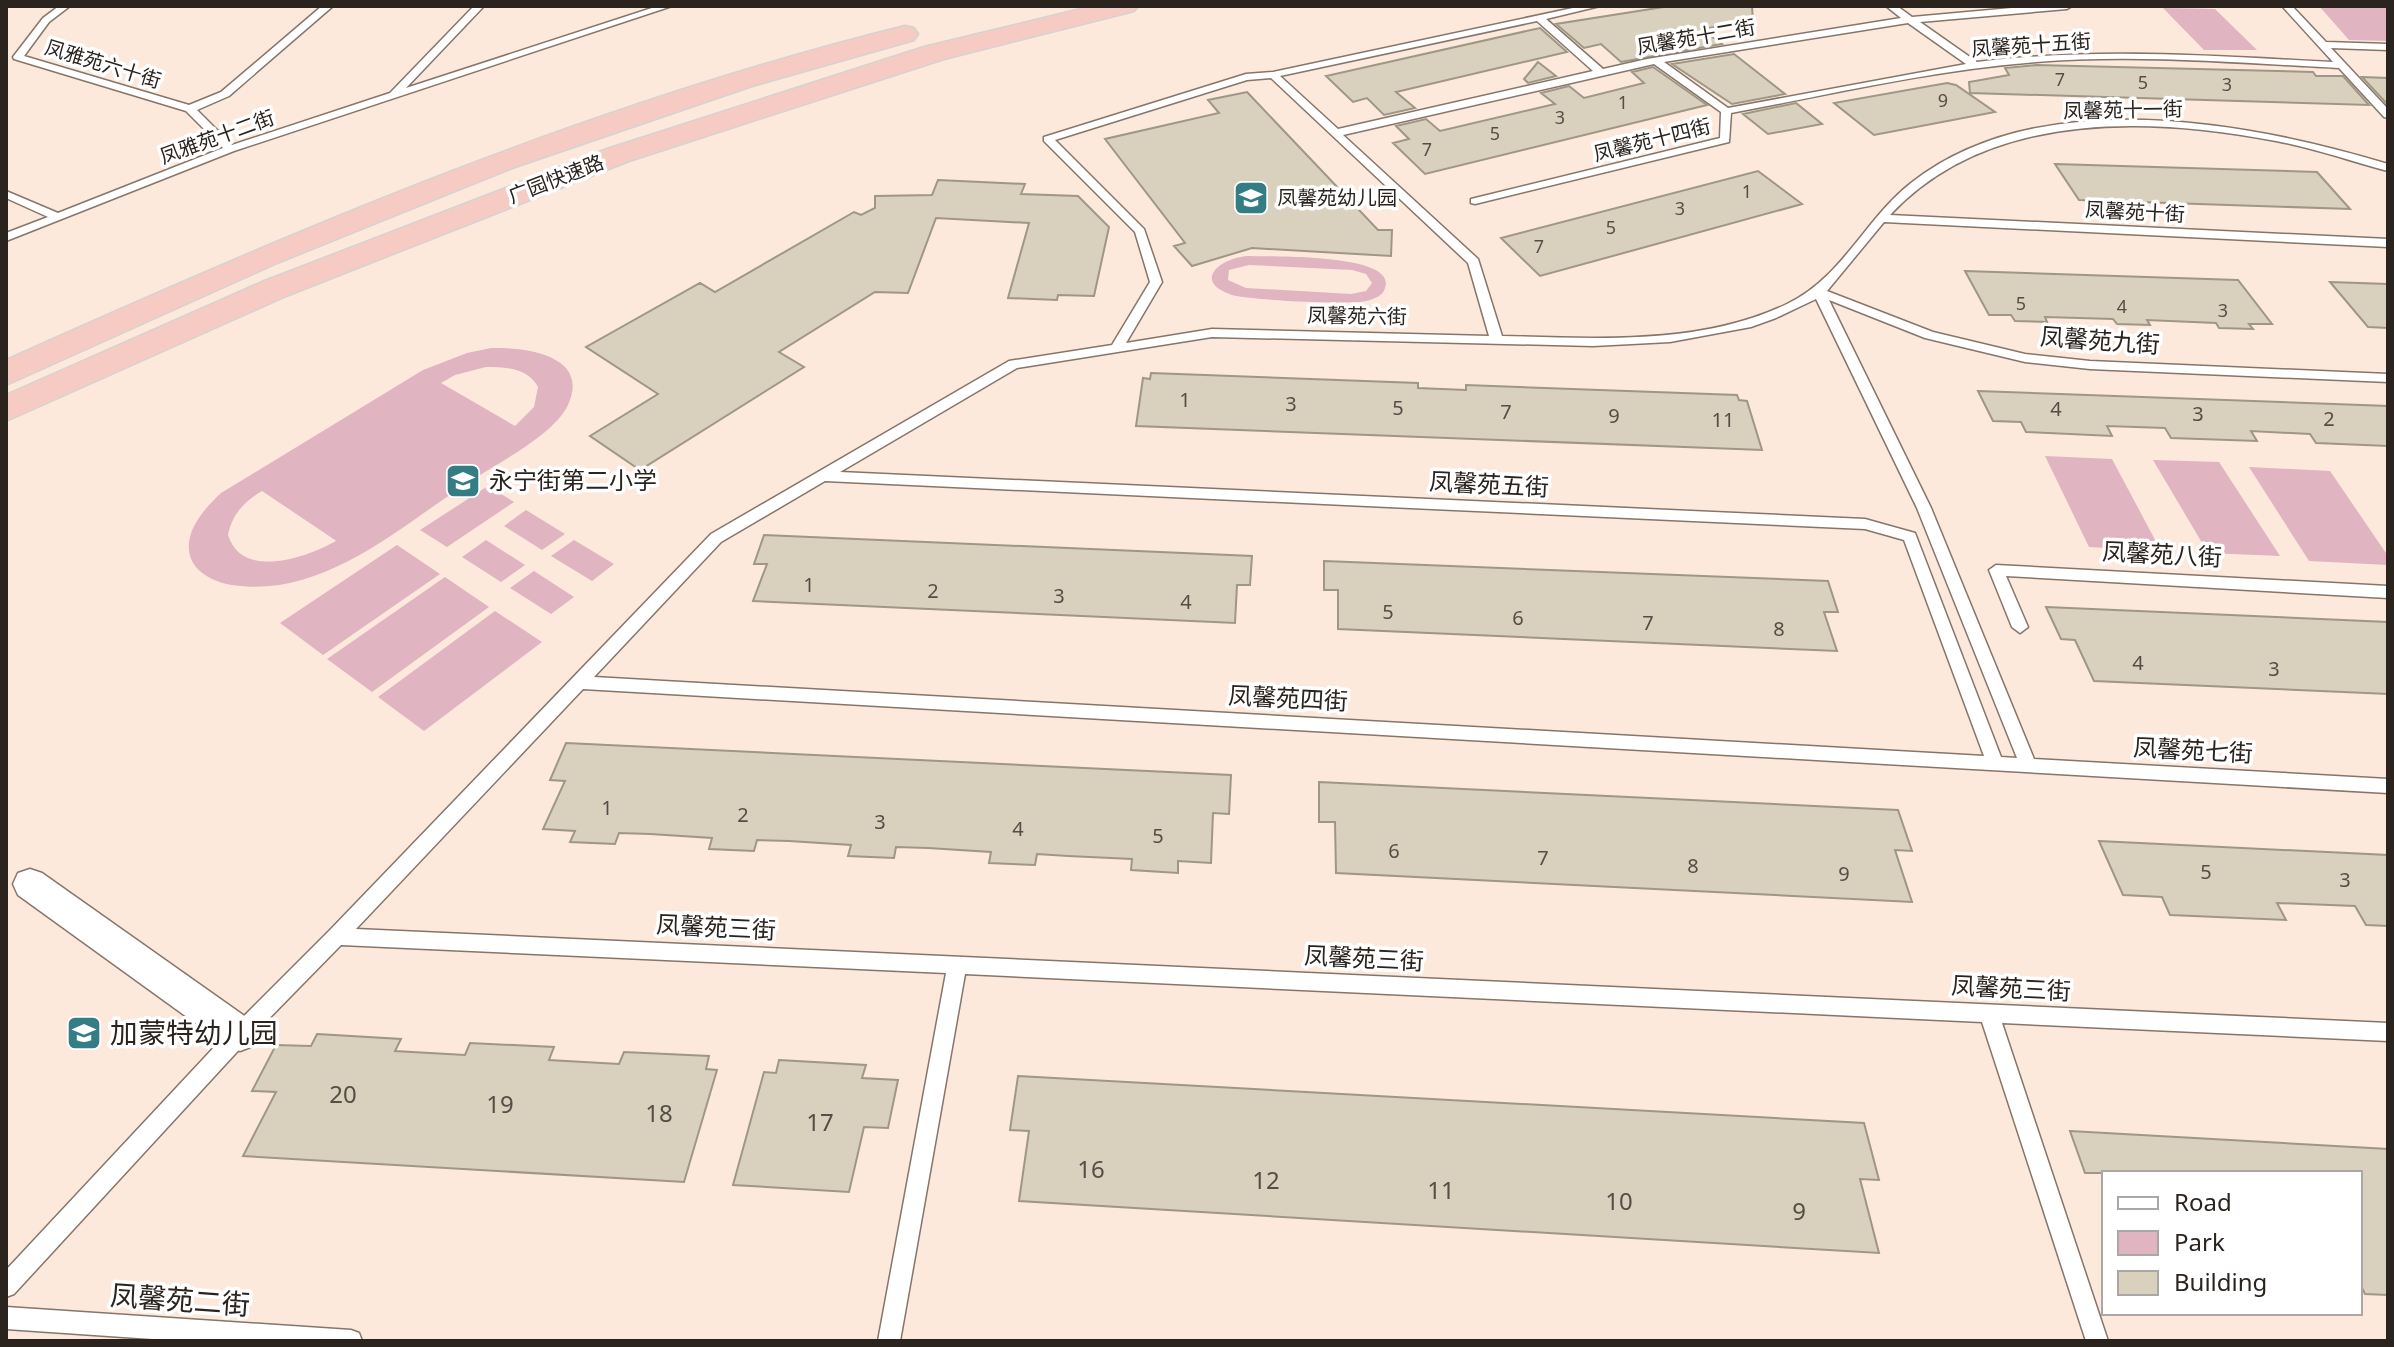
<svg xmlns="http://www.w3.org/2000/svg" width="2394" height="1347" font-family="'Noto Sans','Noto Sans SC',sans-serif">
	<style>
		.green { fill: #e0b4c1; fill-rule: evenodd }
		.building { fill: #d9d1bd; stroke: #9f9785; stroke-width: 2 }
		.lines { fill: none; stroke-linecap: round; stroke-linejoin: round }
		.service-casing { stroke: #867569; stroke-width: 3 }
		.minor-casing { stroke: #867569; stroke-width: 3 }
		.trunk-casing { stroke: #d4d3d2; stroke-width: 3 }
		.service { fill: #fff; fill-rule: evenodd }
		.minor { fill: #fff; fill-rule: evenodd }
		.trunk { fill: #f6cbc4; fill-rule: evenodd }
		.labels { text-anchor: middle; stroke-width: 7; stroke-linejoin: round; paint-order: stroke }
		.far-number-label { font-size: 18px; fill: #564e46 }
		.far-street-label { font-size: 20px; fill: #2a231e; stroke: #fff }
		.far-poi-label { font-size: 20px; fill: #2a231e; stroke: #fff; text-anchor: start }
		.number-label { font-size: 20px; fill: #564e46 }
		.street-label { font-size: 24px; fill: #2a231e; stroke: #fff }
		.poi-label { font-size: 24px; fill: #2a231e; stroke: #fff; text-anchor: start }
		.near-number-label { font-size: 24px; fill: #564e46 }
		.near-poi-label { font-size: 28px; fill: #2a231e; stroke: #fff; text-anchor: start }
		.near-street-label { font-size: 28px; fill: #2a231e; stroke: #fff }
	</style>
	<rect width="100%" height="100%" fill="#fce9dc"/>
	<!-- green -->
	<path class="green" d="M2319,6H2388V41L2349,40Z
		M2163,8L2215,9L2257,50H2204Z
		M1248,256C1269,257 1398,253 1385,288C1383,296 1374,299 1366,301C1349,305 1249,300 1232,295C1192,282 1219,258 1248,256ZM1249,265L1352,270L1366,274L1372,283L1366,291L1351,294L1246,288L1228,280L1229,270Z
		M491,348C524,347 593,355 567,407C551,437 494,465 466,484C397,529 321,599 232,585C218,583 199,575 192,561C180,535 204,509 221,493L423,370L467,353ZM486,367C506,367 528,368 538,387L534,407L515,426L441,383L455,375ZM262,491L335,540L336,541C306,558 242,580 228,535C232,514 245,501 262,491Z
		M2045,456L2112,459L2161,551L2089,547Z
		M2153,460L2219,462L2280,556L2208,553Z
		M2249,467L2330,471L2388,556V565L2309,561Z
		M488,486L514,502L447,547L420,530Z
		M526,510L565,534L542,550L504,526Z
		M486,540L525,565L501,582L462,557Z
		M574,540L614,564L592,581L551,556Z
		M397,545L440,574L323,655L280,623Z
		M534,571L574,597L551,614L510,588Z
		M445,577L489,607L372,692L327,659Z
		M495,611L542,642L424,731L378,697Z"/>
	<!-- building -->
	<path class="building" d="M1670,6H1752L1753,21L1702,29L1722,44L1621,62L1601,44L1584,48L1556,24Z
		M1540,28L1567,52L1396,92L1415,108L1384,115L1367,98L1353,102L1326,76Z
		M1734,54L1785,94L1732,104L1672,64Z
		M1538,62L1556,76L1528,83L1524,79Z
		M2036,65L2313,72L2316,76H2343L2369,105L1970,93L1969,82L2009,75L2005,68Z
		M1653,67L1707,105L1425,174L1393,143L1409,139L1396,126L1426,119L1440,131L1555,104L1541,93L1569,86L1584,98L1644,83L1632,72Z
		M2362,77L2388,78V105Z
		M1947,83L1956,85L1995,112L1874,135L1834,103Z
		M1247,92L1378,230H1392L1391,256L1252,248L1192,266L1174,246L1185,243L1105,139L1219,113L1208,100Z
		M1796,103L1822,124L1768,134L1743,114Z
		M2055,164L2317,172L2350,209L2079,200Z
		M1758,171L1802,204L1540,276L1501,238Z
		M938,180L1025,184L1021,194L1078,196L1109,227L1094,296L1058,295L1057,300L1008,298L1029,223L936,218L908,293L875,292L779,352L804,367L640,470L590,436L658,394L586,347L700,283L715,292L854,212L861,215L875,208V196L932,195Z
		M1965,271L2238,280L2272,324H2249L2253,329L2219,328L2216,323L2147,320L2150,325L2117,324L2113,319L2045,317L2047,322L2015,321L2011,315H1989Z
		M2330,282L2388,284V328L2368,327Z
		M1151,373L1418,383V388L1466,390V385L1737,395L1739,400L1747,401L1762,450L1136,426L1143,378L1150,379Z
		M1978,391L2388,406V446L2316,443L2310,434L2251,431L2257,441L2171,438L2165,428L2107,426L2112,436L2026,432L2021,422L1993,421Z
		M764,535L1252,556L1250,585H1237L1235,623L753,601L767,564H754Z
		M1324,561L1828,581L1838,612H1824L1837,651L1338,629V590H1324Z
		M2046,607L2388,622V694L2094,681L2075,640L2061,639Z
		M566,743L1231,775L1229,814L1213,813L1211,863L1178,861V873L1131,870L1132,859L1068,856L1037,854L1035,865L989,863L991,852L928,848L896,847L894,858L848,856L851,845L789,841L757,840L754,851L709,849L712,838L650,834L619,833L615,844L570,842L575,831L543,829L565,781L550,780Z
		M1319,782L1898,810L1912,851L1895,850L1912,902L1336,873L1335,822H1319Z
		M2099,841L2388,855V926L2366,925L2355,906L2277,903L2286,920L2170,915L2162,897L2123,895Z
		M317,1034L401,1039L395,1051L465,1055L470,1043L554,1047L549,1060L619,1064L624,1052L709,1056L706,1069L717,1070L684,1182L243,1156L276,1092L252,1091L276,1045L311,1046Z
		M779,1060L866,1065L862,1078L898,1080L888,1128L864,1127L849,1192L733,1185L764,1072L776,1073Z
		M1018,1076L1864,1123L1879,1180L1860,1179L1879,1253L1019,1201L1029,1131L1010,1130Z
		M2070,1131L2388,1149V1295L2365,1294L2360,1284V1173H2085Z"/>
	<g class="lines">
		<!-- service casing -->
		<g class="service-casing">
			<path id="service" d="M59,6H70L49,22L24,56L189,105L221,92L322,6H333L229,96L197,110L232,145L390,93L474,6H484L406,88L658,6H672L234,151L6,241V233L48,217L6,198V191L58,213L223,148L186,111L14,59L13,57L43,18Z
				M1582,6H1600L1546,19L1603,69L1647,59L1901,18L1886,6H1897L1912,17L2035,6H2072L2067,9L1920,22L1977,62C2096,47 2214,56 2333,62L2282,6H2292L2326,42L2388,44V50L2331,48L2388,109V118L2384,117L2339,68C2238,63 2137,54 2036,62C1933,70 1832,94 1731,113L1729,142L1475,204L1471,203V199L1720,138L1721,112L1654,64L1343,135L1478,259L1502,336C1597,338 1699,346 1787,304C1842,278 1865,219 1911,183C2038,83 2246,121 2388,164V171C2350,161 2314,148 2276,141C2146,116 1987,111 1890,215L2388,239V247L1884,222L1827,291L1933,332L2025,354L2090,361L2388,374V382L2090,369L2025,362L1925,338L1829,300L1931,508L2034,759L2388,779V793L583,689L356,929L2388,1023V1041L2002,1023L2108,1341H2086L1982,1022L965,974L900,1341H878L946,973L341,945L247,1041L14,1294L6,1297V1270L233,1027L330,930L711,534L1009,361L1112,345L1150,282L1135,232L1044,141V137L1246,74L1273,72ZM1537,21L1593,71L1338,129L1280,76ZM1908,23L1966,64L1728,108L1664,62ZM1271,78L1468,263L1489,336L1212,329L1126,343L1162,282L1144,229L1055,140L1247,80ZM1816,299L1917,508L2017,758L2001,757L1915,533L1865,519L840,472L1017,368L1212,337L1593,346L1670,342L1751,327L1776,318ZM825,481L1865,529L1904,540L1984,756L594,677L721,542Z
				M1996,565L2388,586V598L2006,576L2028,627L2020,633L2012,627L1989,570Z
				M6,1307L351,1330L359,1333L362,1341H182L6,1329Z"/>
		</g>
		<!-- minor casing -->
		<g class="minor-casing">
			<path id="minor" d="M30,869L42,873L253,1022L258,1034L253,1046L240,1051L227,1046L18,895L13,884L18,873Z"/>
		</g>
		<!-- trunk casing -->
		<g class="trunk-casing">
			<path id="trunk" d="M1093,6H1138L1134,11L944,59L629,161L286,296L6,421V395L262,282L607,149L924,47Z
				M905,26L914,28L918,34L914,40L752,86L512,168L277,263L6,385V360C301,228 590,104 905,26Z"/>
		</g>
		<!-- service -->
		<use href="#service" class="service"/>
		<!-- minor -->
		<use href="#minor" class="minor"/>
		<!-- trunk -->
		<use href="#trunk" class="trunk"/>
	</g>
	<!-- icons -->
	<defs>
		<g id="school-square" transform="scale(1.8)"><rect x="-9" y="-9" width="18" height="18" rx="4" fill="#347d84" stroke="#fff"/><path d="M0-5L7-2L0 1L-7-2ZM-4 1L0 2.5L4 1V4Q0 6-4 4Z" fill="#fff"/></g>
	</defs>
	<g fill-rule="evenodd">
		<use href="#school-square" x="1251" y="198"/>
		<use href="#school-square" x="463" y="481"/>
		<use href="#school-square" x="84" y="1033"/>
	</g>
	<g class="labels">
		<!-- far-number labels -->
		<g class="far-number-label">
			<text x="2060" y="86">7</text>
			<text x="2143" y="89">5</text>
			<text x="2227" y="91">3</text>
			<text x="1943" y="107">9</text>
			<text x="1623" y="109">1</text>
			<text x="1560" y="124">3</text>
			<text x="1495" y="140">5</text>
			<text x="1427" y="156">7</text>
			<text x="1747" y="198">1</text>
			<text x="1680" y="215">3</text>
			<text x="1611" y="234">5</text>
			<text x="1539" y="253">7</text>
			<text x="2021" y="310">5</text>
			<text x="2122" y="313">4</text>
			<text x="2223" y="317">3</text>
		</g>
		<!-- far-street labels -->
		<g class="far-street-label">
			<text transform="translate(1696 37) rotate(-10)" y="7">凤馨苑十二街</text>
			<text transform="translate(2031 45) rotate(-4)" y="7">凤馨苑十五街</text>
			<text transform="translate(103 64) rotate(17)" y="7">凤雅苑六十街</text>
			<text transform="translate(2123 110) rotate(-1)" y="7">凤馨苑十一街</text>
			<text transform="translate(217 137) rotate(-20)" y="7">凤雅苑十二街</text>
			<text transform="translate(1652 140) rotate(-14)" y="7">凤馨苑十四街</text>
			<text transform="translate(556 179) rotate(-21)" y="7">广园快速路</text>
			<text transform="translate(2135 212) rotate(3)" y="7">凤馨苑十街</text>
			<text transform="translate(1357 316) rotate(1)" y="7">凤馨苑六街</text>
		</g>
		<!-- far-poi labels -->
		<g class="far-poi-label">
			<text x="1277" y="205">凤馨苑幼儿园</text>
		</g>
		<!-- number labels -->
		<g class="number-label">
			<text x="1185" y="407">1</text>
			<text x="1291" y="411">3</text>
			<text x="1398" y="415">5</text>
			<text x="2056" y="416">4</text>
			<text x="1506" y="419">7</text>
			<text x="2198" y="421">3</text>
			<text x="1614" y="423">9</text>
			<text x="2329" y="426">2</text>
			<text x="1723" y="427">11</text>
			<text x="809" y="592">1</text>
			<text x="933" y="598">2</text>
			<text x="1059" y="603">3</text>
			<text x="1186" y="609">4</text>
			<text x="1388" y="619">5</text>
			<text x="1518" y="625">6</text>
			<text x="1648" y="630">7</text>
			<text x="1779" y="636">8</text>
			<text x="2138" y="670">4</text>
			<text x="2274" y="676">3</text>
			<text x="607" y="815">1</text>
			<text x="743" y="822">2</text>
			<text x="880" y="829">3</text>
			<text x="1018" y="836">4</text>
			<text x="1158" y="843">5</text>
			<text x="1394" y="858">6</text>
			<text x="1543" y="865">7</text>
			<text x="1693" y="873">8</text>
			<text x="2206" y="879">5</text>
			<text x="1844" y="881">9</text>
			<text x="2345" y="887">3</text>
		</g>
		<!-- street labels -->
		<g class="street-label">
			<text transform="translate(2100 341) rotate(4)" y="8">凤馨苑九街</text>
			<text transform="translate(1489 485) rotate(3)" y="8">凤馨苑五街</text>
			<text transform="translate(2162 555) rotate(3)" y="8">凤馨苑八街</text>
			<text transform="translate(1288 699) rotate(3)" y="8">凤馨苑四街</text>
			<text transform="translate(2193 751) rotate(3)" y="8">凤馨苑七街</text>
			<text transform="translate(716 928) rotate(3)" y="8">凤馨苑三街</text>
			<text transform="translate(1364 959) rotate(3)" y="8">凤馨苑三街</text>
			<text transform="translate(2011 989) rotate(3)" y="8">凤馨苑三街</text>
		</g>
		<!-- poi labels -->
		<g class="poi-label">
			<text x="489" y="489">永宁街第二小学</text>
		</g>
		<!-- near-number labels -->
		<g class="near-number-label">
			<text x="343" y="1103">20</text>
			<text x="500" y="1113">19</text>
			<text x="659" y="1122">18</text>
			<text x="820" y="1131">17</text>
			<text x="1091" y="1178">16</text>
			<text x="1266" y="1189">12</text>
			<text x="1441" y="1199">11</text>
			<text x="1619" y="1210">10</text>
			<text x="1799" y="1220">9</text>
		</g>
		<!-- near-poi labels -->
		<g class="near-poi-label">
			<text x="110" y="1043">加蒙特幼儿园</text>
		</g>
		<!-- near-street labels -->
		<g class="near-street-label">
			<text transform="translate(180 1300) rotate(4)" y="10">凤馨苑二街</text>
		</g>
	</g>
	<!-- border -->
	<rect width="2394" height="1347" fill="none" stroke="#2a231e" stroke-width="16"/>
	<!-- legend -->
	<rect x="2102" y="1171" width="260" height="144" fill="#ffffff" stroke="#aaa7a5" stroke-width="2"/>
	<rect x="2118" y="1197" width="40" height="12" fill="#ffffff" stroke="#aaa7a5" stroke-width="2"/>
	<text x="2174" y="1211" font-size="24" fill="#2a231e">Road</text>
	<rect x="2118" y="1231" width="40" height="24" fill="#e0b4c1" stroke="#aaa7a5" stroke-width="2"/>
	<text x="2174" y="1251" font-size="24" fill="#2a231e">Park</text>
	<rect x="2118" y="1271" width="40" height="24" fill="#d9d1bd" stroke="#aaa7a5" stroke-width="2"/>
	<text x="2174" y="1291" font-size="24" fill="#2a231e">Building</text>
</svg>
